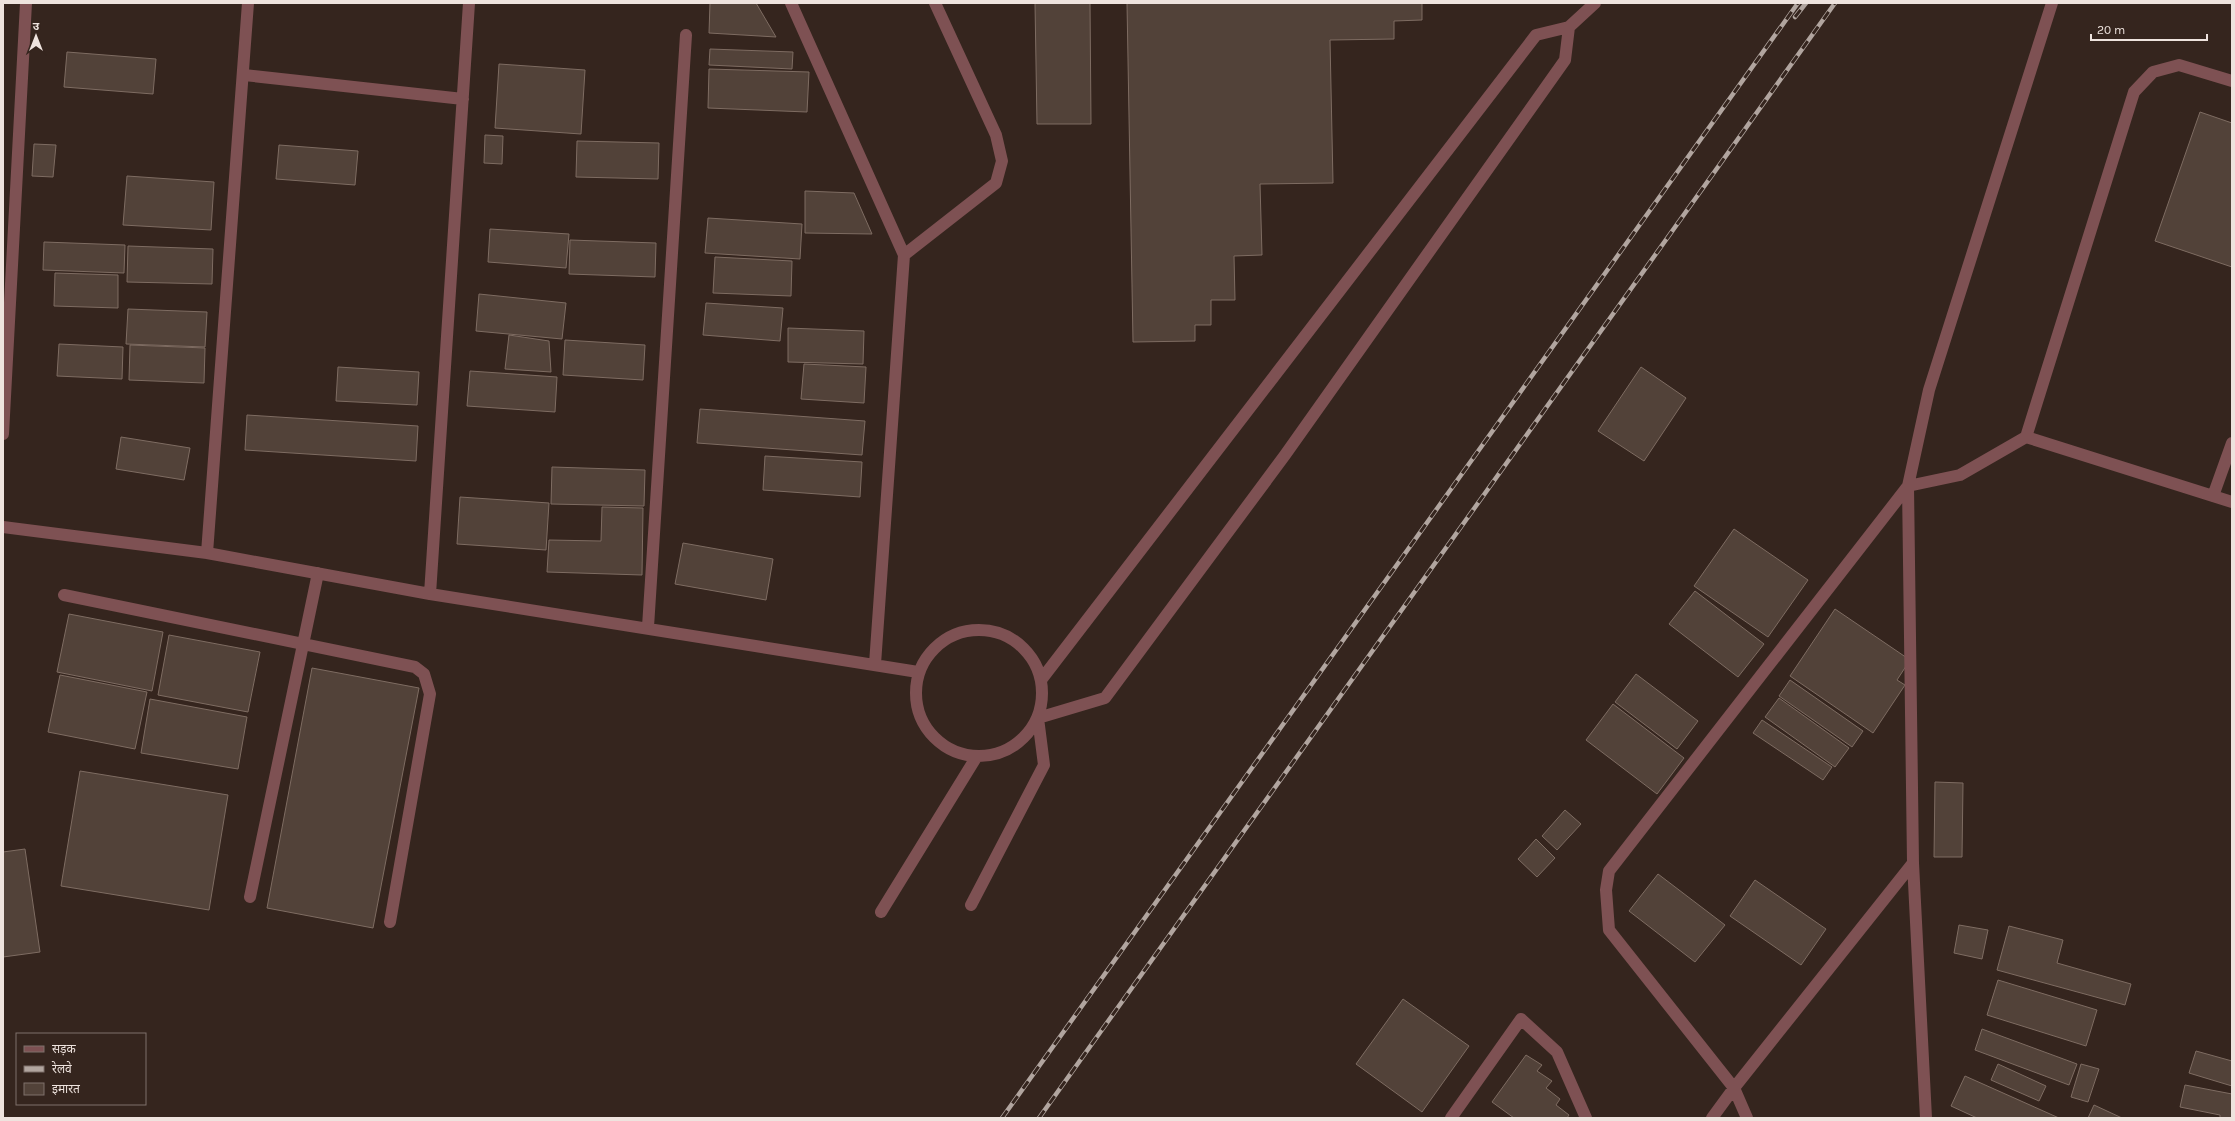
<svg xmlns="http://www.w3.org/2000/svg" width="2235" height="1121" font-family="Karla,'Noto Sans Devanagari',sans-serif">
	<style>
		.building { fill: #524239; stroke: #7e6c62 }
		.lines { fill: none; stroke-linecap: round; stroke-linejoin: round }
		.minor { stroke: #7e5153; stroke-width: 12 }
		.rail-casing { stroke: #b1a59f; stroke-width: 4.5 }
		.rail { stroke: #35251e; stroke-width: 3; stroke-dasharray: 9; stroke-linecap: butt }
	</style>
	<rect width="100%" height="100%" fill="#35251e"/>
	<!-- building -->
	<path class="building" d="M710,3H756L776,37L709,33Z
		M1035,3H1090L1091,124H1037Z
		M1127,3H1422V20L1394,21V39L1330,40L1333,183L1260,184L1262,255L1234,256L1235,300H1211V325H1195V341L1133,342Z
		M710,49L793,52L792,69L709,65Z
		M67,52L156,59L153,94L64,87Z
		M499,64L585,70L581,134L495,128Z
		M709,69L809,72L807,112L708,108Z
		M2200,112L2232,123V267L2155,241Z
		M485,135L503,136L502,164L484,163Z
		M577,141L659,143L658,179L576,177Z
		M34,144L56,145L53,177L32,176Z
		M279,145L358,151L355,185L276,179Z
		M127,176L214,182L211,230L123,225Z
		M805,191L854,193L872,234L805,233Z
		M708,218L802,224L800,259L705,253Z
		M490,229L569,234L566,268L488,262Z
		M570,240L656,243L655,277L569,274Z
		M44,242L125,245L124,273L43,270Z
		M128,246L213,249L212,284L127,282Z
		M715,257L792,261L791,296L713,293Z
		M55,273L118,275V308L54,306Z
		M479,294L566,303L562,339L476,331Z
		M706,303L783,308L780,341L703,335Z
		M128,309L207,312L205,347L126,344Z
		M788,328L864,331L863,364L788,362Z
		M509,335L549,341L551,372L505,369Z
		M565,340L645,345L643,380L563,375Z
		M59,344L123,347L122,379L57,376Z
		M130,345L205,348L204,383L129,380Z
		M804,364L866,367L864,403L801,399Z
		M338,367L419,372L417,405L336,401Z
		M1641,367L1686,398L1644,461L1598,431Z
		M470,371L557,377L555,412L467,406Z
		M700,409L865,421L862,455L697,443Z
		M247,415L418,426L416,461L245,450Z
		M121,437L190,448L184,480L116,469Z
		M765,456L862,462L860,497L763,490Z
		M552,467L645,470L644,506L551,504Z
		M460,497L549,503L546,550L457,544Z
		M602,507L643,508L642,575L547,572L549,540L601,541Z
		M1734,529L1808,580L1768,637L1694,586Z
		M683,543L773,559L766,600L675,584Z
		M1695,591L1764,644L1738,677L1669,624Z
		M1835,609L1910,660L1897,680L1905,685L1873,733L1790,676Z
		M69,614L163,632L152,691L57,672Z
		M169,635L260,652L248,712L158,695Z
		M312,668L419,688L373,928L267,908Z
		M1636,674L1698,721L1677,749L1615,702Z
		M60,675L147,692L135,749L48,732Z
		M1790,680L1863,731L1852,747L1779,696Z
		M1779,698L1849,748L1835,767L1765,717Z
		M150,699L247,717L238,769L141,753Z
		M1613,704L1684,758L1657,794L1586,740Z
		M1762,720L1832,767L1823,780L1753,733Z
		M80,771L228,795L209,910L61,886Z
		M1935,782L1963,783L1962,857H1934Z
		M1565,810L1581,824L1557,850L1542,836Z
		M1536,839L1555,858L1537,877L1518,859Z
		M25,849L40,952L3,957V852Z
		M1658,874L1725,925L1695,962L1629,911Z
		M1755,880L1826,929L1801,965L1730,916Z
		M1959,925L1988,930L1982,959L1954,953Z
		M2009,926L2063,940L2057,963L2131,984L2125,1005L1997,970Z
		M1998,980L2097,1010L2086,1046L1987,1015Z
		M1403,999L1469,1046L1422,1112L1356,1064Z
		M1982,1029L2077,1064L2069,1085L1975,1050Z
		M2196,1051L2232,1061V1086L2189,1073Z
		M1526,1055L1542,1065L1537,1071L1552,1081L1546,1088L1560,1099L1556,1105L1569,1115L1567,1118H1514L1492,1102Z
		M1998,1064L2046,1086L2039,1101L1991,1080Z
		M2081,1064L2099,1069L2088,1102L2071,1097Z
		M1965,1076L2059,1118H1977L1951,1106Z
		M2185,1085L2232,1094V1118H2220V1115L2180,1107Z
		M2094,1105L2122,1118H2088Z"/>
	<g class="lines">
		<!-- minor -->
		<path class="minor" d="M791,3L904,255L875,664
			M244,75L463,99
			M904,255L996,183L1002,161L996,135L935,3
			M3,434L26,3
			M2026,437L2134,92L2153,72L2179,65L2232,81
			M2213,496L2232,443
			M3,527L207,553L430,594L918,672
			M207,553L248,3
			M430,594L469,3
			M64,595L415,667L424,674L430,694L390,922
			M648,627L686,35
			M916 693a63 63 0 1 1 126 0a63 63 0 1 1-126 0Z
			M1041,680L1536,35L1569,27L1595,3
			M250,897L318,573
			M971,905L1044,765L1038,718L1105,698L1285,455L1565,60L1569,27
			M881,912L977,756
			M1451,1118L1521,1019L1557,1052L1586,1118
			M1712,1118L1734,1088L1913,863
			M1747,1118L1734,1088L1609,930L1606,890L1609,871L1908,486L1960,475L2026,437L2232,502
			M1926,1118L1913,863L1908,486L1929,390L2052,3"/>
		<!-- rail casing -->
		<g class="rail-casing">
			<path id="rail" d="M1795,17L1806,3
				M1002,1118L1798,3
				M1039,1118L1835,3"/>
		</g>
		<!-- rail -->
		<use href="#rail" class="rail"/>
	</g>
	<!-- border -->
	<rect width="2235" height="1121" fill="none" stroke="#eee3de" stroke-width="8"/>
	<!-- legend -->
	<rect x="16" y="1033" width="130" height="72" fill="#35251e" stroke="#7f716b"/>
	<rect x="24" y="1046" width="20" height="6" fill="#7e5153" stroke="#7f716b"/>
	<text x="52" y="1053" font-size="12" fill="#eee3de">सड़क</text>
	<rect x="24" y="1066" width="20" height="6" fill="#b1a59f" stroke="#7f716b"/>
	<text x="52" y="1073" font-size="12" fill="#eee3de">रेलवे</text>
	<rect x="24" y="1083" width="20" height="12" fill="#524239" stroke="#7f716b"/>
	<text x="52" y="1093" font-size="12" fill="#eee3de">इमारत</text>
	<!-- north arrow -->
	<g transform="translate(36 36)" stroke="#35251e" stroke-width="3" paint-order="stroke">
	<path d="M0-3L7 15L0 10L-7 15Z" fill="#eee3de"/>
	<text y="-6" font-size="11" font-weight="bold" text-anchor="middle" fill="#eee3de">उ</text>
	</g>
	<!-- scale -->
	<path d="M2091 34v6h116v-6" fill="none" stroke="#eee3de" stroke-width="2"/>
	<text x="2097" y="34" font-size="12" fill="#eee3de" stroke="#35251e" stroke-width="3" paint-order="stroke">20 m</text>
</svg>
